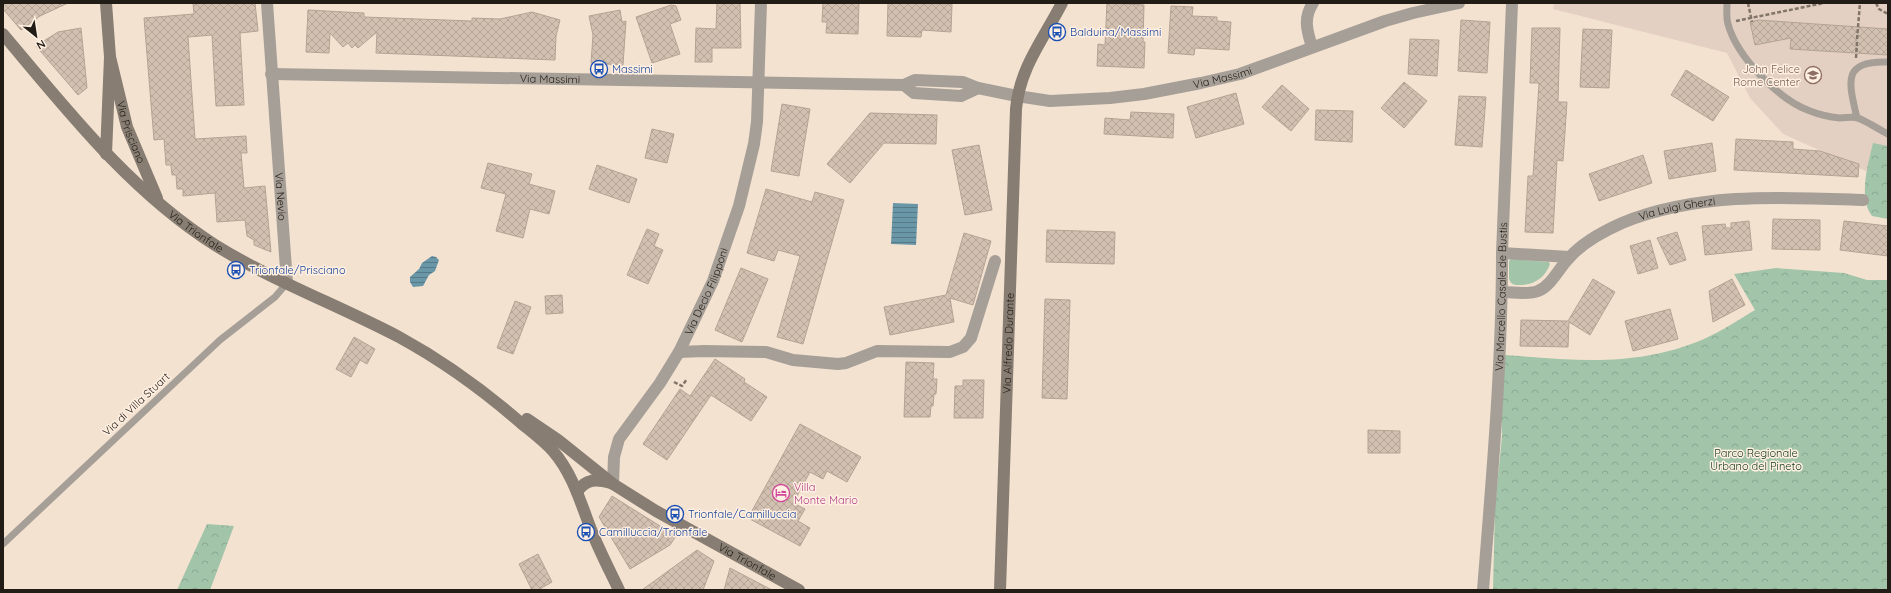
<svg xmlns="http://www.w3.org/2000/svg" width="1891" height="593" font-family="Quicksand,sans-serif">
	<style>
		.education { fill: #e4d0c2 }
		.grass { fill: #a2c4a9 }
		.forest { fill: url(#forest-crowns) }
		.water { fill: url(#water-rules) }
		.building { fill: url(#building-cross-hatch); stroke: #b4a393 }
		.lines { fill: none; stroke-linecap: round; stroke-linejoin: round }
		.path { stroke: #81756a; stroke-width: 2.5; stroke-dasharray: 4 2; stroke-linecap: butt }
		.lane { stroke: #a69f97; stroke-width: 7 }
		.street { stroke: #a69f97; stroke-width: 12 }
		.secondary { stroke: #877d72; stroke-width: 12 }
		.labels { text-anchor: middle; stroke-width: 3; stroke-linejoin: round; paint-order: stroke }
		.transit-label { font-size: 11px; fill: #164399; stroke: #fff0e2; text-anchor: start }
		.education-label { font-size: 11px; fill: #785e54; stroke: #fff0e2; text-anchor: end }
		.street-label { font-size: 11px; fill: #221c16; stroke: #fff0e2 }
		.park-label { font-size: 11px; fill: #0c361a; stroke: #fff0e2 }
		.hotel-label { font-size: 11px; fill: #b23c85; stroke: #fff0e2; text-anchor: start }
	</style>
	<defs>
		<pattern id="forest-crowns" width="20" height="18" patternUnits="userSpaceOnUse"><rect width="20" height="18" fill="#a2c4a9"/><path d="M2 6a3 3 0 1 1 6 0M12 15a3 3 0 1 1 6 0" fill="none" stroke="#8ba891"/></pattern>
		<pattern id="water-rules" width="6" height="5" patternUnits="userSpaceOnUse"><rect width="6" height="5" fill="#6997a7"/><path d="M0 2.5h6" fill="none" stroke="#567a87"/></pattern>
		<pattern id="building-cross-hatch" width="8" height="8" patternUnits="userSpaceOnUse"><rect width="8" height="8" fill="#d2c1b0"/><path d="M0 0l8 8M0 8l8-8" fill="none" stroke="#b4a597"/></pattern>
	</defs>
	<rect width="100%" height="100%" fill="#f4e2d1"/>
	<!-- education -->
	<path class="education" d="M1554,3H1888V175L1877,176L1783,134L1750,98L1727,53L1553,9Z"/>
	<!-- grass -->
	<path class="grass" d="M1511,259L1549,262L1550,264C1545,278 1534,285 1519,285C1513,285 1511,284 1509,279V261Z"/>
	<!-- forest -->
	<path class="forest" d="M1873,143L1888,146V219L1872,216C1858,198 1868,164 1873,143Z
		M1776,268L1844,273L1867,280H1888V590H1493L1495,508L1502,436L1501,372L1505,355C1576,360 1636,368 1704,339C1722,331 1738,320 1755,310L1734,274Z
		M207,524L234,526L210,590H177Z"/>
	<!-- water -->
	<path class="water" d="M893,203L918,204L916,245L891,244Z
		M432,256L436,257L439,260L435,271L429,275L423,286L413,287L410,282V277L419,269L422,263Z"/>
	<!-- building -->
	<path class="building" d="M3,3H68L40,16L21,30L3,9Z
		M193,3H255L258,31L240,33L244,105L216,106L212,35L188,37L195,139L246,136L247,153H241L244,188L265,186L271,252L254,245V240L247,236L245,220L217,222L215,193L183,196V189H177L176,175H172L171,165H166L164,139L154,140L144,18L194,14Z
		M717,3H740L741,48H712V62H695L696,28L716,29Z
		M823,3H859L858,34L826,33L827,22H822Z
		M888,3L952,4L951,32L922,30L921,37L887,36Z
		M1107,3L1144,5L1143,42H1145L1144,68L1097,66L1098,44L1105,45Z
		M671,5L676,6L681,20L670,24L680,54L652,63L636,17Z
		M1171,6L1193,7L1192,16L1217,17V21L1231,22L1229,50L1195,48L1194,55L1168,53Z
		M308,10L364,13V17L472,21V18L500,19L532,12L560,20L556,36L555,60L376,53L377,32L358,48L355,45L352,48L348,43L343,47L330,33L329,53L306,52Z
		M620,10L622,22L626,21L623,65L591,63L593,35L589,16Z
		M1461,20L1490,22L1487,73L1458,71Z
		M1758,20L1888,29V55L1790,49L1791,38L1755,45L1750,22Z
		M81,28L87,88L78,95L36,46L58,32Z
		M1532,28H1560L1558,102H1567L1563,161L1557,160L1553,233L1525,232L1528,176H1533L1539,83H1530Z
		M1583,29L1612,30L1609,88L1580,87Z
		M1410,39L1439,40L1437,76L1408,74Z
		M1686,70L1729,97L1713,121L1671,95Z
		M1404,82L1427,101L1404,128L1381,108Z
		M1282,85L1309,109L1291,131L1262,107Z
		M1236,93L1244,124L1196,138L1187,107Z
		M1459,96L1486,97L1482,147L1455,145Z
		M782,104L810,109L799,176L771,171Z
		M1316,110L1353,111L1352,142L1315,140Z
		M1131,112L1174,114L1173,138L1104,134L1105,118L1130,120Z
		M870,113L937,115L936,144L884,143L850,183L827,164Z
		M652,129L674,134L667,163L645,158Z
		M1736,139L1793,142V149L1820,151L1859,164L1858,177L1734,170Z
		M1712,143L1716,171L1669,179L1664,151Z
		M979,145L992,210L965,215L952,150Z
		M1643,155L1652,183L1599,201L1589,174Z
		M488,163L532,174L529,184L555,191L549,214L530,209L523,238L496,231L506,194L481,188Z
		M597,165L637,179L629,203L589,189Z
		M766,189L812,202L815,192L844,200L803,344L777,337L800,256L778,250L774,261L747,253Z
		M1773,219L1820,220V250L1772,249Z
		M1749,221L1752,250L1705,255L1702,226L1725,224L1726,228H1731V223Z
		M1844,221L1888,226V256L1840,250Z
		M647,229L659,234L654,246L663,250L648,284L627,275Z
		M1047,230L1115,232L1114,264L1046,262Z
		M1677,232L1686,260L1670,265L1657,238Z
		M964,233L991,241L973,305L950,298L954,322L890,335L884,307L946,295Z
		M1650,240L1658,268L1638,274L1630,246Z
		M741,268L768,279L742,342L715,330Z
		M1593,279L1615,292L1590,335L1569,322L1568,347L1520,346L1521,320L1568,321Z
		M1732,279L1745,305L1713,322L1709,291Z
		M562,295L563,313L546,314L545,296Z
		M1045,299L1070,300L1067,399L1042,398Z
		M515,301L531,307L513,354L497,348Z
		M1670,309L1678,339L1633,351L1625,321Z
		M354,337L375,349L367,364L360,360L351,377L336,369Z
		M715,359L745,379L744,382L767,397L751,421L711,395L667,460L643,444L680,389L690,396Z
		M906,362L934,363L933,379H937L936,394H934L933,406H931L930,417H904Z
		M963,380H984L983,418H954L955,386H963Z
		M800,424L861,457L847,482L827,471L823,479L810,472L793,503L805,509L798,521L810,528L800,546L748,518Z
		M1368,430L1400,431V453H1368Z
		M612,496L676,536L670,545L630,569L599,517Z
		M697,550L714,561L703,590H642Z
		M538,554L552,582L538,590H532L519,564Z
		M730,568L772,590H724Z"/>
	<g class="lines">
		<!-- path -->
		<path class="path" d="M1748,3L1752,22
			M1876,3L1879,9L1888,14
			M1736,21L1824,3
			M1857,39L1860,3
			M1856,58L1857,42
			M674,382L682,386L687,379"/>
		<!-- lane -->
		<path class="lane" d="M1727,3C1727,10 1726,17 1728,24C1737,57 1779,100 1810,111C1820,115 1830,117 1840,118C1846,118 1853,116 1858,118C1868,122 1878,129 1888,134
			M1857,118C1849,83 1841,60 1888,62
			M3,544L220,340L275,297L287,283"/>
		<!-- street -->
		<g class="street">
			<path id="s1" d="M267,3L287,283"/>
			<path d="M1312,47C1307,31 1303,18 1313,3"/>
			<path id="s2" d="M271,74L904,85L915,80L963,82L978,88L1017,96L1050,101L1110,98L1144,94L1201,83L1240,74L1385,21L1413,13L1459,3"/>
			<path d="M904,85L914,93L961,96L978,88"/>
			<path d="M1502,253L1569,257"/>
			<path id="s3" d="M1502,292C1513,292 1528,295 1538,291C1552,285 1559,268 1569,258C1582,243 1604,231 1622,223C1698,192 1783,197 1863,200"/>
			<path d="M679,352L704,351L766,352L793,360L838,364L846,363L877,351L950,352L963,347L971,338L995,261"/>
			<path id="s4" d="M613,484L614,457L619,439L660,383L679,352L713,281L739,206L754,144L757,122L761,3"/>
			<path id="s5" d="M1483,590C1492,478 1502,365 1502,253L1512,3"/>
		</g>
		<!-- secondary -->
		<g class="secondary">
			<path id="s6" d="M3,34C67,110 130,191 215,245C273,281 338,305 399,337C443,361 483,390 521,423C532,432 544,441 553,451C573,474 581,504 592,532C600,552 610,571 619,590"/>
			<path id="s7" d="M110,57L127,127L157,198"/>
			<path d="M106,154L110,57L106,3"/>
			<path id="s8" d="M527,419L558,440L613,484L656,511L799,590"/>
			<path d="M577,492C586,478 597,479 611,483"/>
			<path id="s9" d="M1000,590L1016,109C1020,67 1043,40 1062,3"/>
		</g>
	</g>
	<!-- icons -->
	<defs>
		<g id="bus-ring" transform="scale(0.9)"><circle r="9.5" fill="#fff0e2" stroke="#1a4fb4" stroke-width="1.5"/><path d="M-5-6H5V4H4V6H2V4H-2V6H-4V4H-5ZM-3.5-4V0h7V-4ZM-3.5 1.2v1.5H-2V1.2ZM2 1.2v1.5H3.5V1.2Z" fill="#1a4fb4"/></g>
		<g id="university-ring" transform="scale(0.9)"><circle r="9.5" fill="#fff0e2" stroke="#8d6e63" stroke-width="1.5"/><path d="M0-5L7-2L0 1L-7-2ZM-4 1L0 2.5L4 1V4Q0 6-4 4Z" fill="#8d6e63"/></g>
		<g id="hotel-ring" transform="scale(0.9)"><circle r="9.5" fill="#fff0e2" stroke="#d1479c" stroke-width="1.5"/><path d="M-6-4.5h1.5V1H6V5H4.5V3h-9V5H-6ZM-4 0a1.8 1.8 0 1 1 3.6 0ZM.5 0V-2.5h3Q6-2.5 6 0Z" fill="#d1479c"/></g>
	</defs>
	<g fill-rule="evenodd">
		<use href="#bus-ring" x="1057" y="32"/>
		<use href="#bus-ring" x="599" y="69"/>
		<use href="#university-ring" x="1813" y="75"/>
		<use href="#bus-ring" x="236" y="270"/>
		<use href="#hotel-ring" x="781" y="493"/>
		<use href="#bus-ring" x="675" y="514"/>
		<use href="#bus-ring" x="586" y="532"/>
	</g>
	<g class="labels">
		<!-- transit labels -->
		<g class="transit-label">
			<text x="1070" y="36">Balduina/Massimi</text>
			<text x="612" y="73">Massimi</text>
			<text x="249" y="274">Trionfale/Prisciano</text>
			<text x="688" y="518">Trionfale/Camilluccia</text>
			<text x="599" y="536">Camilluccia/Trionfale</text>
		</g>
		<!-- education labels -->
		<g class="education-label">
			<text x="1800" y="73">John Felice<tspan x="1800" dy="13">Rome Center</tspan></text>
		</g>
		<!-- street labels -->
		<g class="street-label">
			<text dy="4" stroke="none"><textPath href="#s2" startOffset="957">Via Massimi</textPath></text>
			<text dy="4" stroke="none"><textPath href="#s2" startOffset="279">Via Massimi</textPath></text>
			<text dy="4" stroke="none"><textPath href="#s7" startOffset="78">Via Prisciano</textPath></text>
			<text dy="4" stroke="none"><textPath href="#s1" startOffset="194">Via Nevio</textPath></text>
			<text dy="4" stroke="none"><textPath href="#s3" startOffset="203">Via Luigi Gherzi</textPath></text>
			<text dy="4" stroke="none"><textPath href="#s6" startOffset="277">Via Trionfale</textPath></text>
			<text dy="4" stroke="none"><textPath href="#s4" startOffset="218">Via Decio Filipponi</textPath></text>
			<text dy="4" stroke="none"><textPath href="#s5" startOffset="294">Via Marcello Casale de Bustis</textPath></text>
			<text dy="4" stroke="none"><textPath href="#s9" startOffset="247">Via Alfredo Durante</textPath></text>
			<text transform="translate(136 404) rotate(-43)" y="4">Via di Villa Stuart</text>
			<text dy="4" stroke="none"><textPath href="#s8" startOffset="263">Via Trionfale</textPath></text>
		</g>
		<!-- park labels -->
		<g class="park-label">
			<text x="1756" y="457">Parco Regionale<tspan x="1756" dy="13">Urbano del Pineto</tspan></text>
		</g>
		<!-- hotel labels -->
		<g class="hotel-label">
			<text x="794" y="491">Villa<tspan x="794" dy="13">Monte Mario</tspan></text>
		</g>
	</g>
	<!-- border -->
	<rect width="1891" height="593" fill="none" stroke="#221c16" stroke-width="8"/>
	<!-- north arrow -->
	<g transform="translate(36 36) rotate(150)" stroke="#fff0e2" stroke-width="3" paint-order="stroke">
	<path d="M0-3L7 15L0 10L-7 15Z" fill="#221c16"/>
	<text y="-6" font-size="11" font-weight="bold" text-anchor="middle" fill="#221c16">N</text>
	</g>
</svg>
